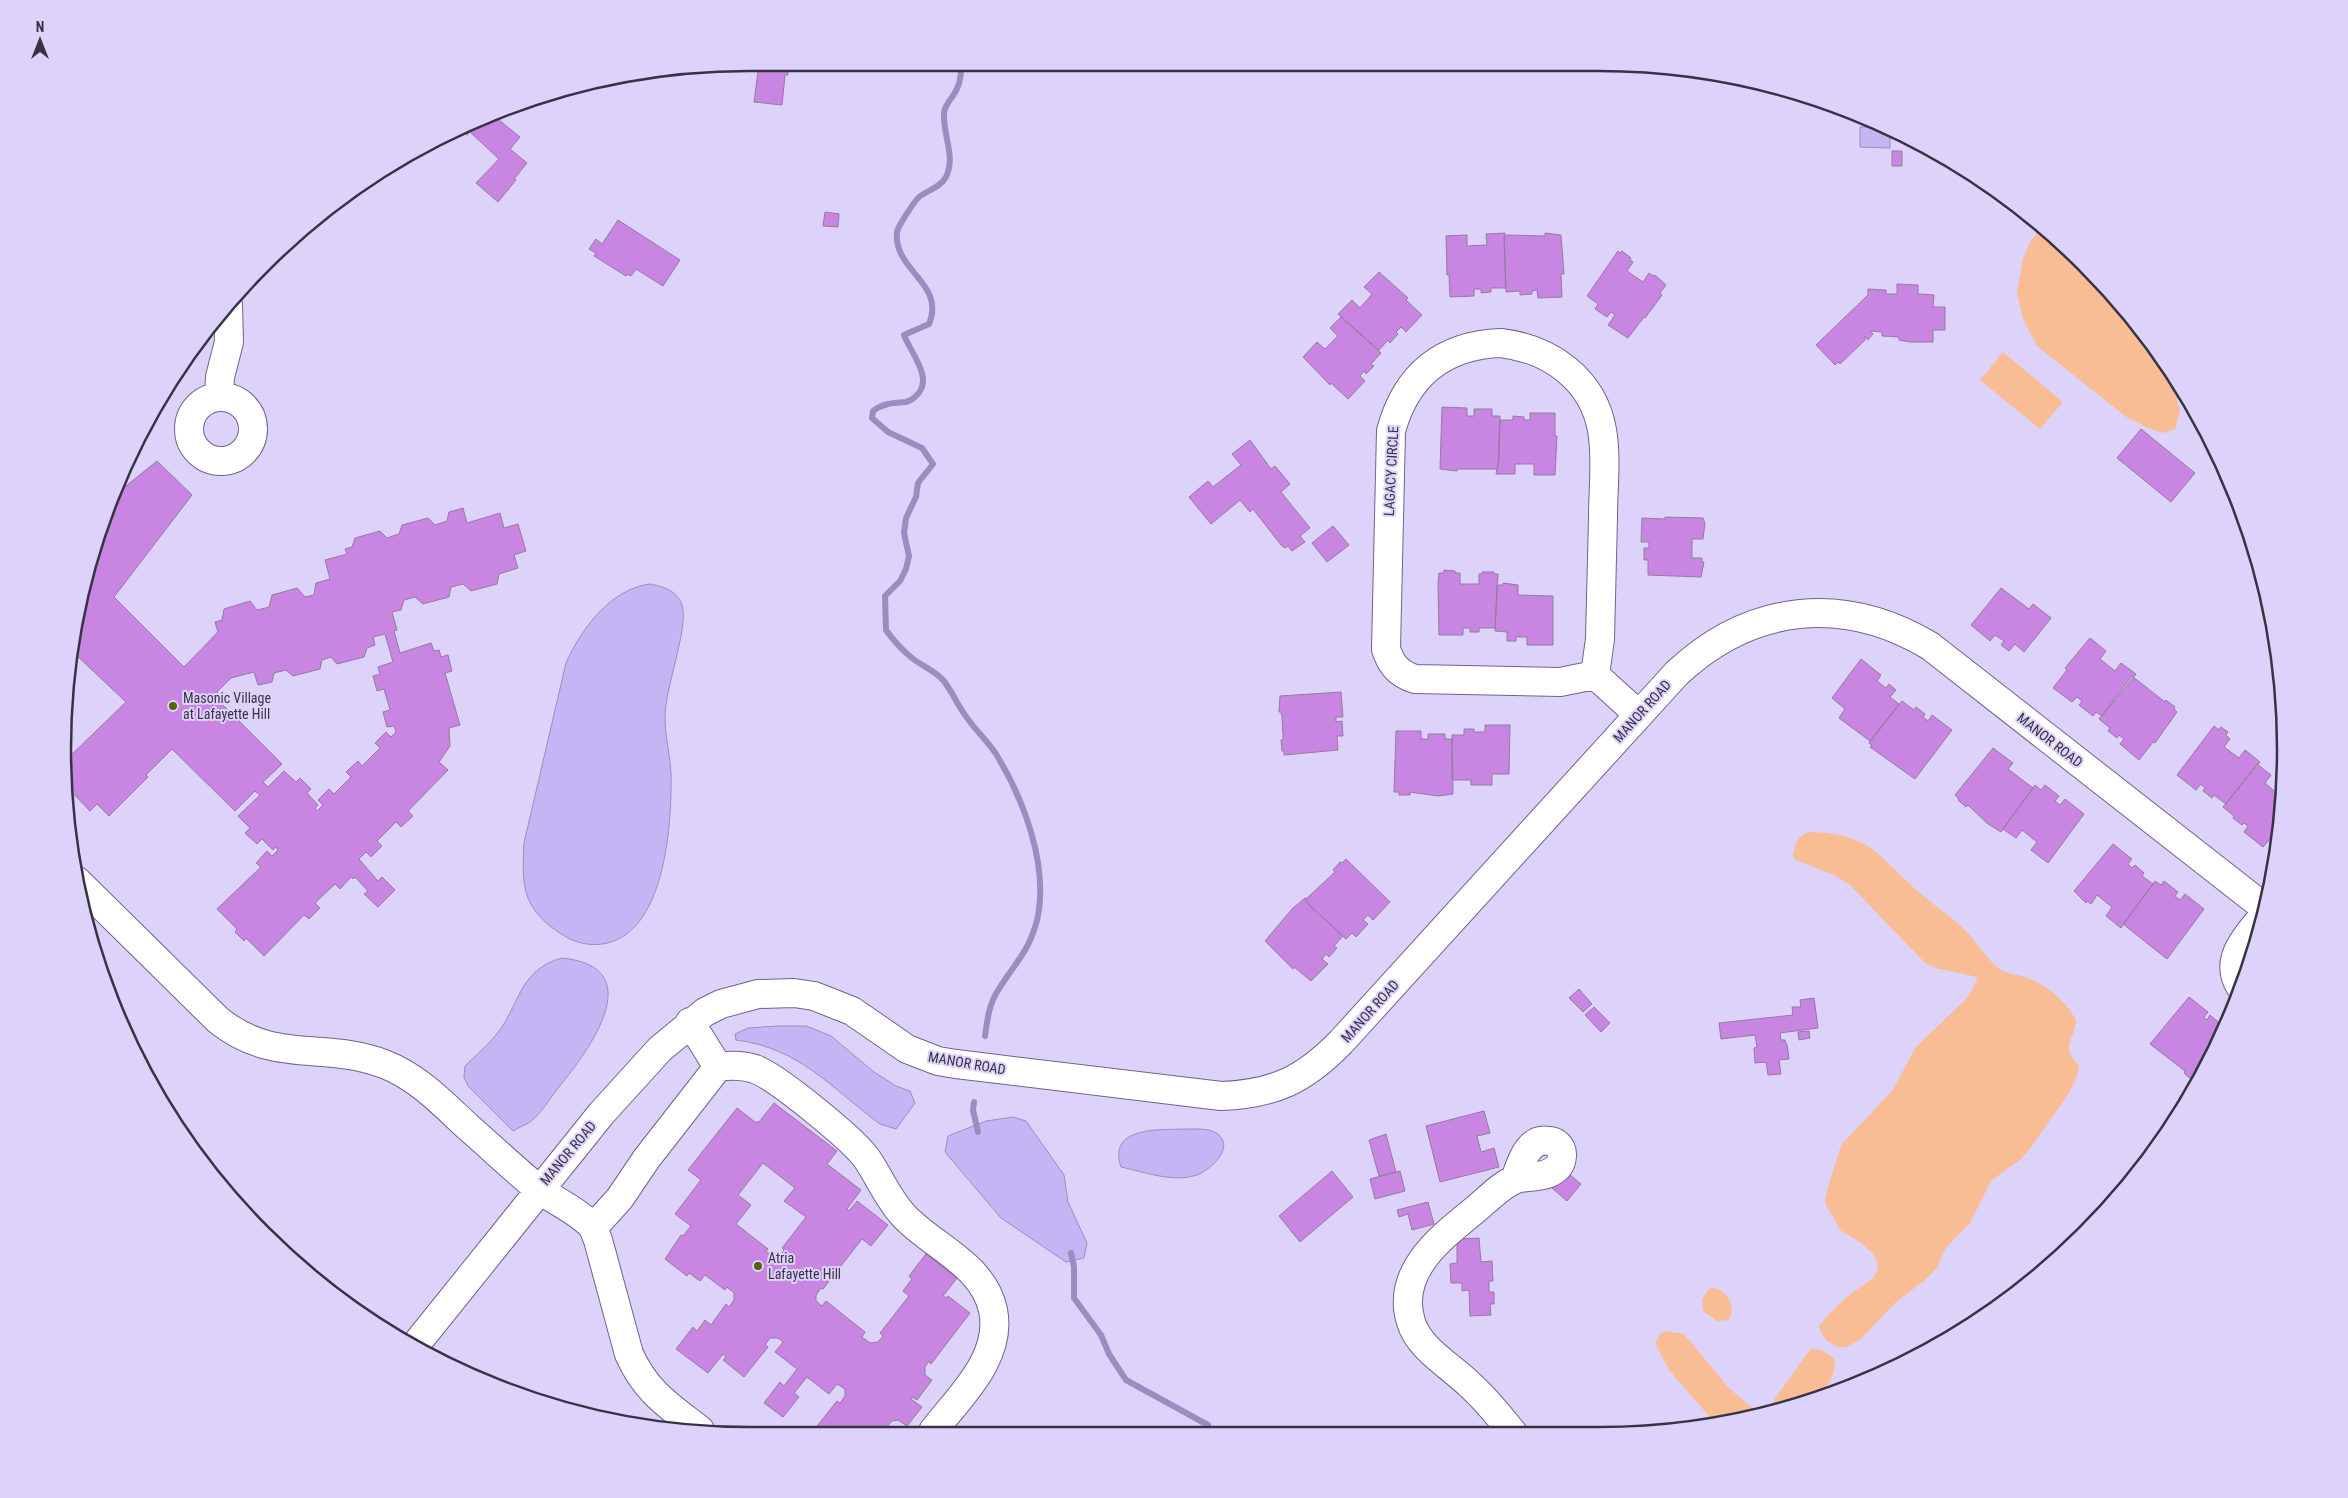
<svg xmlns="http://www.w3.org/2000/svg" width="2348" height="1498" font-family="'Roboto Condensed',sans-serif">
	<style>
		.green { fill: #f8bd94 }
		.water { fill: #c5b5f4; stroke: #9a8ec0 }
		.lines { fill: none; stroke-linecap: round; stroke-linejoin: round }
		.stream { stroke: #9a8ec0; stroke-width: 6 }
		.building { fill: #c885e2; stroke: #967aa1; fill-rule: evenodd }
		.minor-casing { stroke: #6e638e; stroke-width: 30 }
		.minor { stroke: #fff; stroke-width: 28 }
		.poi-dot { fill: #586200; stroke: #ddd3fa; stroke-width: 2 }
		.labels { text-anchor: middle; stroke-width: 4; stroke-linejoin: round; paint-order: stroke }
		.street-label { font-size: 14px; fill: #373345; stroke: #ddd3fa }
		.poi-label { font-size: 14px; fill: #373345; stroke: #ddd3fa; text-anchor: start }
		.rim { fill: none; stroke: #373345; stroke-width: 2.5 }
	</style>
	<rect width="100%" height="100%" fill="#ddd3fa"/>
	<!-- green -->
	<path class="green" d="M2042,228L2115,297L2176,382L2177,401L2180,410L2175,429L2163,433L2148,428L2125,416L2037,346L2023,319L2017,293L2023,258L2031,240Z
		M2003,352L2063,402L2040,429L1980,380Z
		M1809,832C1871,833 1878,856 1920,893C1936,907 1953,918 1967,932C1978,944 1987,960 2000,969C2006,974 2017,974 2025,977C2046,984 2066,1001 2076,1020C2075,1040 2059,1047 2079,1065L2077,1077L2069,1093L2029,1150L2021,1159L1991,1181L1970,1223L1945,1249L1937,1268L1925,1280L1895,1303L1861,1339L1846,1347H1837L1827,1341L1822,1334L1819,1326L1830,1313L1848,1296L1873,1278L1878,1269L1877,1261L1872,1253L1860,1242L1841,1231L1826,1205L1825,1200L1828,1187L1841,1145L1892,1091L1916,1047L1967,998L1976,982L1977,977L1935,968L1925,963L1850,885L1834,875L1796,860L1793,855C1795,844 1797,836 1809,832Z
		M1710,1288C1726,1287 1737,1306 1729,1320L1717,1321L1703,1311L1702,1299Z
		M1665,1331L1684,1334L1729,1388L1758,1413L1763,1414L1714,1422L1669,1370L1655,1343L1660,1334Z
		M1811,1348L1823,1351L1834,1358C1841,1394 1792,1409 1764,1414Z"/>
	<!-- water -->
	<path class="water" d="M1860,127H1883L1890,131V148L1860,147Z
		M649,584C662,586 677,590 682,605C689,628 665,687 665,717C665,736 670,754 671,773C672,821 666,925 611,942C592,948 574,943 558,932C521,906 522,884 524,843L566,663C581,630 609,590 649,584Z
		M562,958C651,967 589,1050 559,1087C550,1098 541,1114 530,1122C525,1125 518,1128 513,1131L468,1086L464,1077L465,1066C475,1056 487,1046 496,1035C520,1006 518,970 562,958Z
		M777,1026H806L831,1036L874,1072L896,1086L910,1091L915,1103L896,1129L880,1124C831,1088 800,1048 736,1040L735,1034L748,1028Z
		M1013,1117L1026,1121L1064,1175L1068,1202L1087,1243L1084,1258L1066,1262L1001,1218L945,1152L948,1136L986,1121Z
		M1189,1129C1198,1129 1211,1128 1219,1135C1234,1149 1210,1170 1197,1175C1173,1183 1145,1172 1121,1167C1107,1125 1162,1130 1189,1129Z"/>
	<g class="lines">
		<!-- stream -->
		<path class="stream" d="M961,68C961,77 959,87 954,94C950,101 944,106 944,114C943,136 956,156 946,177C941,187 928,190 919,197C914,202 898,226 897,232C893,271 946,283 929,324L904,335C910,352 935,379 916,396C913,399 911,401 906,402C894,403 883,403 873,411L872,418L888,432L922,448L933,464L918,483L916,497L906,518L904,533L909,556L906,569L900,581L885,596L886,630C893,640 902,650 912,658C922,666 934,670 943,680C952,691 957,704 965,715C974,729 987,740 996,754C1023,798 1048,863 1038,916C1030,952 1015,962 997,992C989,1005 987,1021 985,1036
			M974,1102L973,1110L978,1132
			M1071,1253L1074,1267V1298L1101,1335L1109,1354L1126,1380L1208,1425"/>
	</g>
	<!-- building -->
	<path class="building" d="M764,68H788V75H785L782,105L754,102L758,71H764Z
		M494,116L520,137L510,149L527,163L514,179L516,180L498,202L476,183L499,159L470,132L467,135L463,131Z
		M1892,151H1902V166H1892Z
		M825,212L839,214L838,227L823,226Z
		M618,220L680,260L663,286L636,269L631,276L627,274L626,276L594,256L596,253L589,249L596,239L602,244Z
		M1505,233V237H1504L1506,288H1491V292L1481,293V289H1474V296L1450,297L1449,275H1447L1446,236L1467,235V246L1487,245L1486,234Z
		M1545,233L1561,235L1564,274H1561L1562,297L1538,298L1537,290L1532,291V294L1520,295V291L1506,292L1504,237L1507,235L1545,236Z
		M1618,251L1620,253L1622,251L1631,258L1630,260L1633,262L1627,271L1643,282L1649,273L1653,276L1655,275L1666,285L1660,293L1662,295L1645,318L1644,317L1628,338L1608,325L1615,315L1611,312L1607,317L1595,309L1598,304L1587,296Z
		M1379,272L1408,298L1406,300L1422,315L1406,332L1401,327L1396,332L1398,334L1390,343L1388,340L1379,350L1338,314L1352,300L1360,308L1372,294L1364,287Z
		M1897,284L1918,285V294L1934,295L1933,307H1945V330H1933V342H1910L1899,340V337L1882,336V332L1870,331L1873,334L1868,340L1865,336V340L1840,364L1838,362L1835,365L1816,345L1868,295V289L1886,290V294H1897Z
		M1341,317L1381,353L1371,364L1374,366L1366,374L1364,371L1360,376L1365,381L1348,399L1331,383L1330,385L1303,357L1317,342L1325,349L1338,336L1330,328Z
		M1442,407L1467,408V416H1474V409H1492V416H1500L1498,469H1457V471L1440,469Z
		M1530,413H1555V436H1557L1555,475H1534V464H1515V474H1496L1499,459L1500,420H1513V416L1524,417V420H1530Z
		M2141,429L2195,473L2171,502L2117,458Z
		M1250,440L1271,469L1275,466L1290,484L1281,492L1310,528L1300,536L1305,542L1292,551L1288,546L1285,548L1281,545L1253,509L1250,512L1240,500L1211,524L1189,497L1208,481L1213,487L1241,465L1232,454Z
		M157,461L192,495L114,597L184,667L218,632L215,622L222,620L224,609L250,601L257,610L269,607L272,595L297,588L305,597L314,595L316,583L330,579L325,560L347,554L345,549L352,547L355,538L380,531L387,538L399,534L402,525L428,518L435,525L447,521L449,512L463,508L467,523L500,513L504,528L518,524L526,551L514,555L518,568L499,574L497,584L471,591L463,584L451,587L449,597L423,604L415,597L404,600L401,610L392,612L397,630L394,631L400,653L431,643L434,651L439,650L441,657L448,655L452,671L445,673L460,725L449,728L450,746L439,762L448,770L408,811L413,816L401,827L396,822L377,841L382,846L371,857L366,852L359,859L378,881L382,877L395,890L378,907L364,894L368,891L355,877L353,879L351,877L340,889L335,884L315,903L320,908L309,919L304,915L264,956L246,938L244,941L235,932L237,929L217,909L261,867L256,863L267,851L272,856L278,850L275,847L273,850L262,839L257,844L245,833L250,828L238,816L260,795L255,791L235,811L172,749L146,775L148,777L109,816L97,804L90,811L67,787V782L71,778L66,773V760L126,702L74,653L99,528L111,498ZM385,634L393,662L378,667L380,674L373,676L377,691L384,689L390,710L383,712L387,727L394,726L396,732L391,737L386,732L375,743L380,748L362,766L358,761L346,772L351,777L334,794L329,789L318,800L323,805L317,811L315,808L318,805L307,793L311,789L300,778L296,782L284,771L268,787L263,782L282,764L216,698L219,695L217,692L231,678L254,672L258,685L272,682L274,673L286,670L293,676L320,669L322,660L331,657L337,664L364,657L367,648L375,645L373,637Z
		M1665,517L1703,518L1705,523L1703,539H1692V558H1702V562H1704L1701,577L1648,575V560H1644V548H1649V542H1641L1642,518L1665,519Z
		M1333,526L1349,545L1327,562L1312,543Z
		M1444,570L1455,571V573H1460V584H1479V574H1482V572H1494V574H1498L1495,628H1479V632H1470V628H1463V635H1439L1438,584L1439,573H1444Z
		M1503,583L1518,585V595L1553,596V645H1527V637H1516V641H1507V632L1495,631L1497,585H1503Z
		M2001,588L2029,609L2033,604L2051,618L2024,652L2015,644L2009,651L2001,645L2004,641L1995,635L1990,641L1971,625Z
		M2090,638L2106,651L2100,659L2115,671L2121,663L2136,674L2102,716L2096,712L2093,716L2079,705L2082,701L2077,697L2072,702L2053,688L2067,670L2065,668Z
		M1861,659L1881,675L1877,681L1886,688L1889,684L1896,690L1890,697L1899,704L1870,741L1839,718L1845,709L1832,698Z
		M2132,676L2165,702L2166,700L2175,707L2174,709L2177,712L2155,743L2153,742L2139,760L2120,744L2124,739L2119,735L2117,738L2108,731L2110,728L2099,719Z
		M1341,692L1343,717H1336V722L1342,721L1343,736H1337L1338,750L1284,755V751H1282L1281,740L1283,739V736L1282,717L1281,712H1279L1280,696Z
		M1902,701L1914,710L1916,707L1925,714L1923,717L1928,721L1932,715L1952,730L1915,779L1870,747L1872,745L1869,743Z
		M1485,725H1510L1509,774H1492V785H1471V780H1452V735H1464V729H1474V732H1485Z
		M2214,726L2219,730L2221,727L2228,732L2226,735L2230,739L2224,747L2239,758L2245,750L2260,762L2226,804L2214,795L2212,798L2203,791L2205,788L2201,784L2196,790L2177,775Z
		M1396,731H1421V739H1428V734H1445V739H1452L1453,794L1438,796L1410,792V795H1399V792H1394Z
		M1993,748L2013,763L2008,769L2033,788L2001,832L1988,824L1970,807L1968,805L1966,807L1958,800L1959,799L1955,795Z
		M2257,764L2271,775L2265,783L2279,795L2284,789L2278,830L2263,847L2244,832L2248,826L2244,823L2242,825L2233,818L2234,816L2223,807Z
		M2035,785L2041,790L2045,785L2059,796L2055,801L2060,805L2065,799L2084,814L2048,863L2031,850L2037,842L2022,830L2016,838L2003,829Z
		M2113,844L2132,859L2128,864L2132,868L2135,865L2144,873L2142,876L2153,884L2121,928L2106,916L2112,907L2097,895L2091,904L2087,901L2086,903L2074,891Z
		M1346,859L1390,902L1373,920L1368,915L1363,920L1368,924L1356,937L1352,933L1346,939L1306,902V899L1335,872L1333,870L1340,862L1342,863Z
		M2155,881L2161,885L2164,881L2178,892L2175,896L2180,900L2185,894L2204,909L2167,959L2123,924Z
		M1305,898L1308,900L1306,902L1343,936L1334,946L1337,948L1329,957L1326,954L1322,959L1328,964L1311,981L1294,967L1293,969L1265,941L1292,909Z
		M1579,989L1592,1004L1583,1012L1569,998Z
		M2189,997L2208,1012L2204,1017L2207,1020L2210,1015L2222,1025L2219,1029L2222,1032L2215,1053L2197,1080L2193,1077L2192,1080L2184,1073L2185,1071L2150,1044Z
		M1814,998L1818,1028L1780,1033L1781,1040H1785L1786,1044H1787L1789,1059L1779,1060L1781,1074L1768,1075L1766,1062L1755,1063L1754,1048L1757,1047L1755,1035L1721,1039L1719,1023L1793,1015L1792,1007H1801L1800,1000Z
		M1594,1007L1610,1023L1601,1032L1585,1015Z
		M1809,1031L1810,1038L1799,1040L1798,1032Z
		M774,1103L837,1151L827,1164L861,1190L847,1209L849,1211L857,1201L888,1225L871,1246L862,1239L823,1289L821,1288L816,1295V1301L822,1306L826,1301L865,1332L862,1337L870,1343L878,1342L883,1336L880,1333L909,1296L903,1291L912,1279L909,1276L926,1254L957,1278L943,1296L947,1298L948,1296L970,1313L931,1364L929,1361L925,1367V1375L932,1380L917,1400L912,1397L911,1399L922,1407L907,1426L898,1420L892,1421L886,1428L889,1431L814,1430L837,1401L840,1403L845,1396V1389L837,1384L829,1394L807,1377L794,1393L799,1397L783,1417L764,1403L780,1382L784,1386L797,1369L775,1352L783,1342L778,1338H770L765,1345L768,1347L744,1377L723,1360L726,1357L723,1354L708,1373L676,1349L693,1327L697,1331L705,1320L711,1325L726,1304L729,1307L734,1300V1293L727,1287L725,1290L705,1275L700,1281L689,1273L687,1276L665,1259L681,1235L683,1236L691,1226L675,1214L701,1180L688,1170L737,1108L755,1122H759ZM763,1163L795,1188L784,1201L806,1217L782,1248L784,1250L780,1256H772L766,1251L768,1249L736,1224L751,1205L738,1195Z
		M1484,1111L1490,1133L1477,1136L1481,1152L1494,1148L1499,1167L1440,1182L1426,1126Z
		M1386,1134L1396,1172L1379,1176L1369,1140Z
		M1332,1171L1353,1197L1300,1242L1279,1216Z
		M1400,1171L1405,1191L1375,1199L1370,1179Z
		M1565,1171L1581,1184L1567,1201L1552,1188Z
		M1428,1202L1434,1224L1412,1230L1408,1214L1399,1217L1397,1210Z
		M1479,1238L1481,1262L1492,1261L1493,1281H1489V1292H1494V1304H1490L1491,1315L1470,1316L1469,1290L1462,1291V1283H1451L1450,1264L1457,1263V1239Z"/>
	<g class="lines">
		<!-- minor casing -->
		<g class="minor-casing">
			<path id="minor" d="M1501,343C1550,349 1593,379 1602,430C1607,458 1603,489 1603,517C1602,558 1601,598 1600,639L1595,675L1560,682L1415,679C1399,674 1391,665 1386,649L1391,431C1406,375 1443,345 1501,343Z
				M219,396L220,377L229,342L228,305
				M189 429a32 32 0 1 1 64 0a32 32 0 1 1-64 0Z
				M1595,675L1639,715
				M77,881L218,1020C274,1065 324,1041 384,1064C418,1077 442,1103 468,1127C491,1147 513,1168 536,1187C554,1201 577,1210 592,1226C595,1230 596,1236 598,1240L629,1354C646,1392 668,1405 700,1430
				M2240,986C2223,959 2248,935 2264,915
				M690,1022L718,1067C731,1065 743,1065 755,1069C777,1077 854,1140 867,1159C880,1178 888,1199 904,1216C933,1247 983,1264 993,1310C1003,1358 959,1397 933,1431
				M593,1228L620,1198L647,1158L718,1067
				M417,1343L601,1114L660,1049L705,1012L721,1004L758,994L794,993L814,996L852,1011L907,1049L938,1061L956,1064L1221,1096C1274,1094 1304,1080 1341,1042L1677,673C1751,604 1843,594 1930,646L2265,908
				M1513,1433C1500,1417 1486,1399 1470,1385C1451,1366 1419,1349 1411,1322C1395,1271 1442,1237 1476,1209C1487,1200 1502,1184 1516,1179C1530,1175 1546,1179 1558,1167C1562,1162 1563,1154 1561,1149C1558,1144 1554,1141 1549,1141C1527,1137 1521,1164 1515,1179"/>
		</g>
		<!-- minor -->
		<use href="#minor" class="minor"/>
	</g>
	<!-- markers -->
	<g class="poi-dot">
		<circle cx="173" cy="706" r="5"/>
		<circle cx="758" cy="1266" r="5"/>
	</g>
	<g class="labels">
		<!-- street labels -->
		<g class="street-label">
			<text transform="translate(1391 471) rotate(-87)" y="5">LAGACY CIRCLE</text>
			<text transform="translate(1642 711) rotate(-48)" y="5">MANOR ROAD</text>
			<text transform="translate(2050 740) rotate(38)" y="5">MANOR ROAD</text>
			<text transform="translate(1370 1011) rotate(-48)" y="5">MANOR ROAD</text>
			<text transform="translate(967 1063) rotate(10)" y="5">MANOR ROAD</text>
			<text transform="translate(568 1153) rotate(-50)" y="5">MANOR ROAD</text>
		</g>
		<!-- poi labels -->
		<g class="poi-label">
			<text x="183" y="703">Masonic Village<tspan x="183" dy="16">at Lafayette Hill</tspan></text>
			<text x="768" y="1263">Atria<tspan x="768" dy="16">Lafayette Hill</tspan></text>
		</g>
	</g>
	<!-- crop -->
	<path d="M0 0H2348V1498H0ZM749 71H1599A678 678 0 0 1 2277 749V749A678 678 0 0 1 1599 1427H749A678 678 0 0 1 71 749V749A678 678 0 0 1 749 71Z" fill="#ddd3fa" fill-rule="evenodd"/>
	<path class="rim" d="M749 71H1599A678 678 0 0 1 2277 749V749A678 678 0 0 1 1599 1427H749A678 678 0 0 1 71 749V749A678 678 0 0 1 749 71Z"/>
	<!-- north arrow -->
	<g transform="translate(40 40)" stroke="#ddd3fa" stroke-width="4" paint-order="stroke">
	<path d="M0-4L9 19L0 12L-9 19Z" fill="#373345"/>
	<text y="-8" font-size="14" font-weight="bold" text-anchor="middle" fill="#373345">N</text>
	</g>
</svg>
